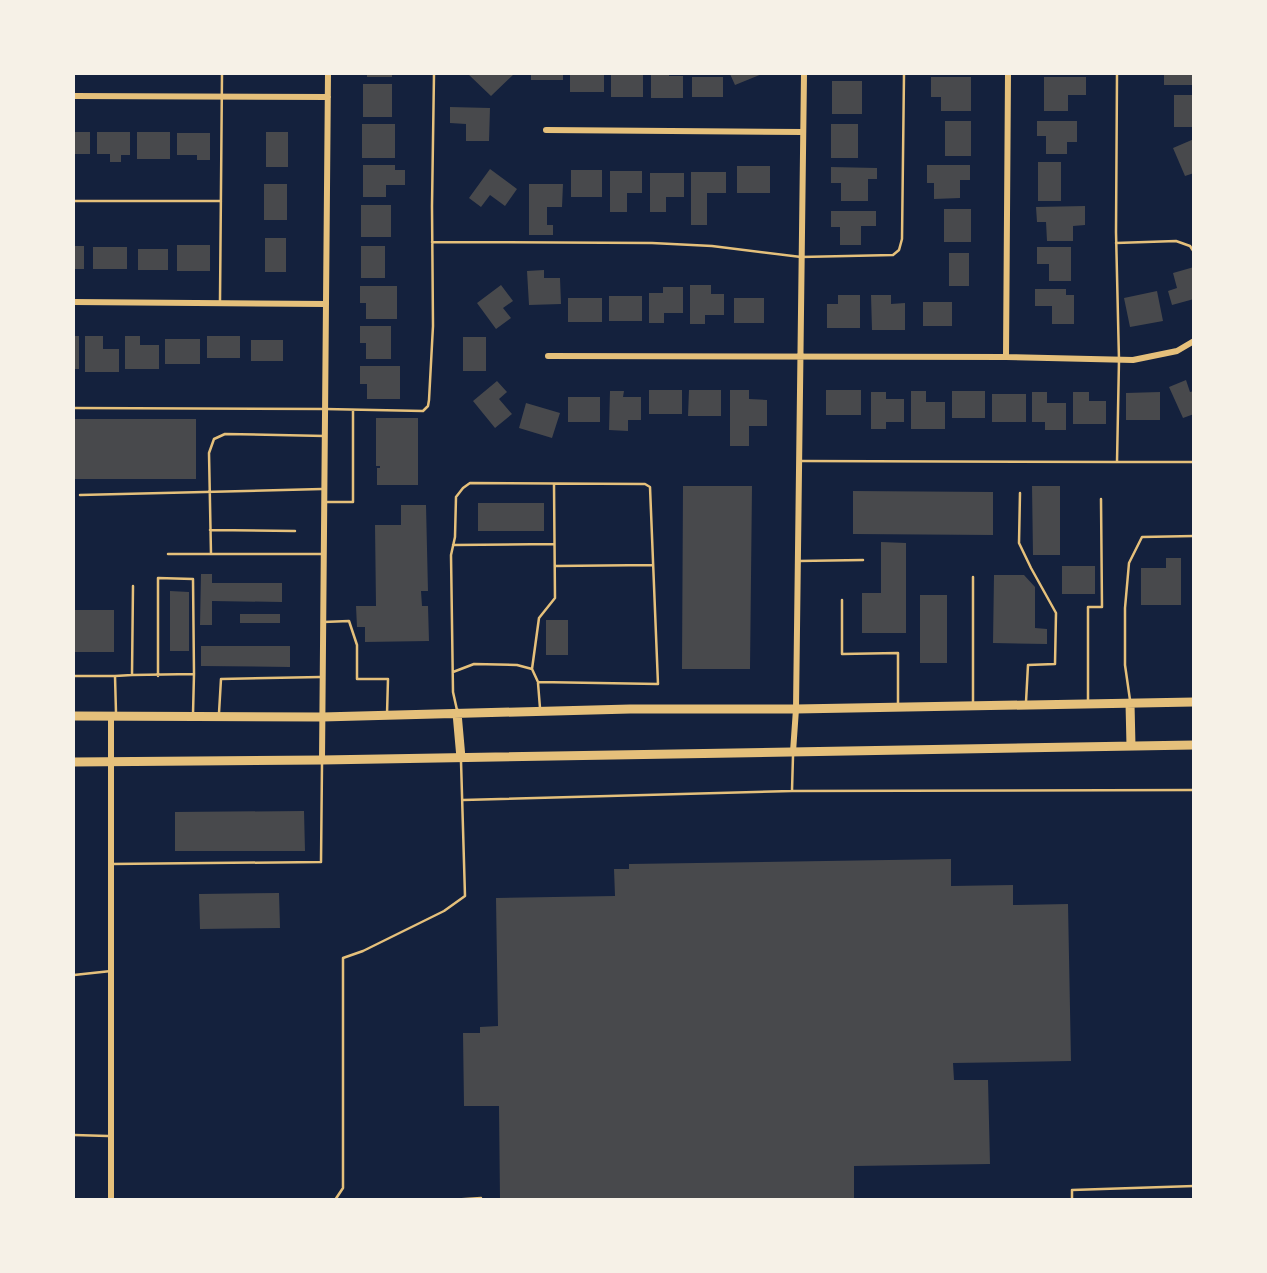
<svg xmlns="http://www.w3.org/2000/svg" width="1267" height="1273" font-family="Manrope,sans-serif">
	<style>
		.building { fill: #48494c }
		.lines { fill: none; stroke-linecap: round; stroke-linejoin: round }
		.service { stroke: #e5c07b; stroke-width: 2.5 }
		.minor { stroke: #e5c07b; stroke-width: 6 }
		.secondary { stroke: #e5c07b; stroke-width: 9 }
	</style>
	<rect width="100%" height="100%" fill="#14213d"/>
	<!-- building -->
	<path class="building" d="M367,74H392V77H367Z
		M468,74H514L491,96Z
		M531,74H563V80H531Z
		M570,74H604V92H570Z
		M611,74H643V97H611Z
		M651,74H669V76H683V98H651Z
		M730,74H762L735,85Z
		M1164,74H1193V85H1164Z
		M692,77H723V97H692Z
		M931,77H971V111H941V97H931Z
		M1044,77H1086V95H1068V111H1044Z
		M832,81H862V114H832Z
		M363,84H392V117H363Z
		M1174,95H1194V127H1174Z
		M450,107L490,108L489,141H466V124L450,123Z
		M945,121H971V156H945Z
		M1037,121H1077V142H1067V154H1046V136H1037Z
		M362,124H395V158H362Z
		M831,124H858V158H831Z
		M74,132H90V154H74Z
		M97,132H130V155H121V162H110V154H97Z
		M137,132H170V159H137Z
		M266,132H288V167H266Z
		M177,133H210V160H197V155H177Z
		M1194,139V173L1185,176L1173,148Z
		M1038,162H1061V201H1038Z
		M363,165H395V170H405V185H386V197H363Z
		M927,165H970V180H960V198L934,199V183H927Z
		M737,166H770V193H737Z
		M831,167L877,168V179H868V201H841V183H831Z
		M490,169L517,189L505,206L490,195L481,207L469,198Z
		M571,170H602V197H571Z
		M610,171H642V193H627V212H610Z
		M691,172H726V193H707V225H691Z
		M650,173H684V197H666V212H650Z
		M264,184H287V220H264Z
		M529,184H563L562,207H547V225H553V235H529Z
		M361,205H391V237H361Z
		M1085,206V225L1073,226V241H1047L1046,222H1037L1036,207Z
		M944,209H971V242H944Z
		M831,211H876V226H861V245H840V227H831Z
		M265,238H286V272H265Z
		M177,245H210V271H177Z
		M74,246H84V269H74Z
		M361,246H385V278H361Z
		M93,247H127V269H93Z
		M1037,247H1071V281H1049V264H1037Z
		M138,249H168V270H138Z
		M949,253H969V286H949Z
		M1194,267V299L1172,305L1168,291L1177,288L1173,273Z
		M544,270V278H560L561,304L529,305L527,271Z
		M501,285L513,301L503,308L511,318L496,329L477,303Z
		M690,285H711V294H724V315H705V324H690Z
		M360,286H397V319H366V303H360Z
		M663,287H683V313H664V323H649V293H663Z
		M1035,289H1066V295H1074V324H1052V306H1035Z
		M1157,291L1163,321L1130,327L1124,298Z
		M838,295H860V328H827V304H838Z
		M871,295H891V304L905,303V330H872Z
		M609,296H642V321H609Z
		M568,298H602V322H568Z
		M734,298H764V323H734Z
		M923,302H952V326H923Z
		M360,326H391V359H366V343H360Z
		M74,336H79V369H74Z
		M85,336H103V349H119V372H85Z
		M125,336H140V345H159V369H125Z
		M207,336H240V358H207Z
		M463,337H486V371H463Z
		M165,339H200V364H165Z
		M251,340H283V361H251Z
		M360,366H400V399H367V384H360Z
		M1186,380L1190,392L1194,391V414L1183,418L1169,387Z
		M497,381L507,392L499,399L512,414L495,428L473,401Z
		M649,390H682V414H649Z
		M689,390H721V416H688Z
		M730,390H749V399L767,400V426H749V446H730Z
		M826,390H861V415H826Z
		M610,391H624L623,397H641V420H628V431L609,430Z
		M911,391H926V402H945V429H911Z
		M952,391H985V418H952Z
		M871,392H886V399H904V422H886V429H871Z
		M1032,392H1047V403H1066V430H1045V422H1032Z
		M1073,392H1089V401H1106V424H1073Z
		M1160,392V420H1126V393Z
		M992,394H1026V422H992Z
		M568,397H600V422H568Z
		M526,403L560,413L552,438L519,428Z
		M376,418H418V485H377V468H380V466H376Z
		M74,419H196V479H74Z
		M683,486H752L750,669H682Z
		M1032,486H1060V555H1033Z
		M853,491L993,492V535L853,534Z
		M478,503H544V531H478Z
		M401,505H426L428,591H421L422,606H428L429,641L365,642V627H357L356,606H376L375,525H401Z
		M881,542L906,543V633H862V593H881Z
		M1166,558H1181V605H1141V568H1166Z
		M1062,566H1095V594H1062Z
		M201,574H212V583H282V602L212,601V625H200Z
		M994,575H1024L1035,587V628L1047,629V644L993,643Z
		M170,591L189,592V651H170Z
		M920,595H947V663H920Z
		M74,610H114V652H74Z
		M240,614H280V623H240Z
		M546,620H568V655H546Z
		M201,646H290V667L201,666Z
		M304,811L305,851H175V812Z
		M951,859V886L1013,885V905L1068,904L1071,1061L953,1063L954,1080H988L990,1164L854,1166V1200H500L499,1106H464L463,1033H480V1027L498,1026L496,898L615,896L614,869H629V864Z
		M279,893L280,928L200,929L199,894Z"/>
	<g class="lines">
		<!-- service -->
		<path class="service" d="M1117,74L1116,232L1119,360L1117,462H1194
			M74,201H221
			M432,242L652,243L712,246L801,257L893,255L899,250L902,239L904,74
			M1116,243L1176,241L1190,246L1194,252
			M220,301L222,74
			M74,408L325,409L423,411L428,406L429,400L433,326L432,206L434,74
			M802,461L1117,462
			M1020,493L1019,543L1031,568L1056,613L1055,664L1028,665L1026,702
			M80,495L322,489
			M327,502H353V410
			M210,530L295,531
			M453,545L554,544
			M168,554H324
			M211,554L209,453L214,439L225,434L325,436
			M798,561L863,560
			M555,566L653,565
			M973,577V703
			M842,600V654L898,653V704
			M323,622L349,621L357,645V679H388L387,714
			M532,669L539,618L555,598L554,484
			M453,672L474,664L517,665L532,669L538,682L658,684L650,487L645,484L470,483L463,488L456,497L455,537L451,555L453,692L457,710
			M132,675L194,674L193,714
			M74,676H115
			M158,676V578L193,579L194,674
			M538,683L540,708
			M1130,700L1125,665V608L1129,563L1142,537L1194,536
			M1088,701V607H1102L1101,499
			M116,713L115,676L132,675L133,586
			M219,713L221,679L321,677
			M792,791L793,756
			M463,800L792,791L1194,790
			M111,864L321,862L322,764
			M74,975L111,971
			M74,1135L108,1136
			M335,1200L343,1188V958L363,951L444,911L465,896L461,761
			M450,1200L481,1198
			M1072,1200V1190L1194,1186"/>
		<!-- minor -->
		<path class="minor" d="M74,96L328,97
			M546,130L803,132
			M74,302L326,304
			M548,356L1006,357L1133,360L1177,351L1194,341
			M1006,357L1008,74
			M111,716V1200
			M793,752L796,709L804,74
			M322,760L328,74"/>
		<!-- secondary -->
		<path class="secondary" d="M1130,703L1131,746
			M457,713L461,758
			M74,716L322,717L630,709H796L1194,702
			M74,762L322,760L1194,745"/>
	</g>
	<!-- border -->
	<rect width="1267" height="1273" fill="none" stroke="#f6f1e7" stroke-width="150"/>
</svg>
